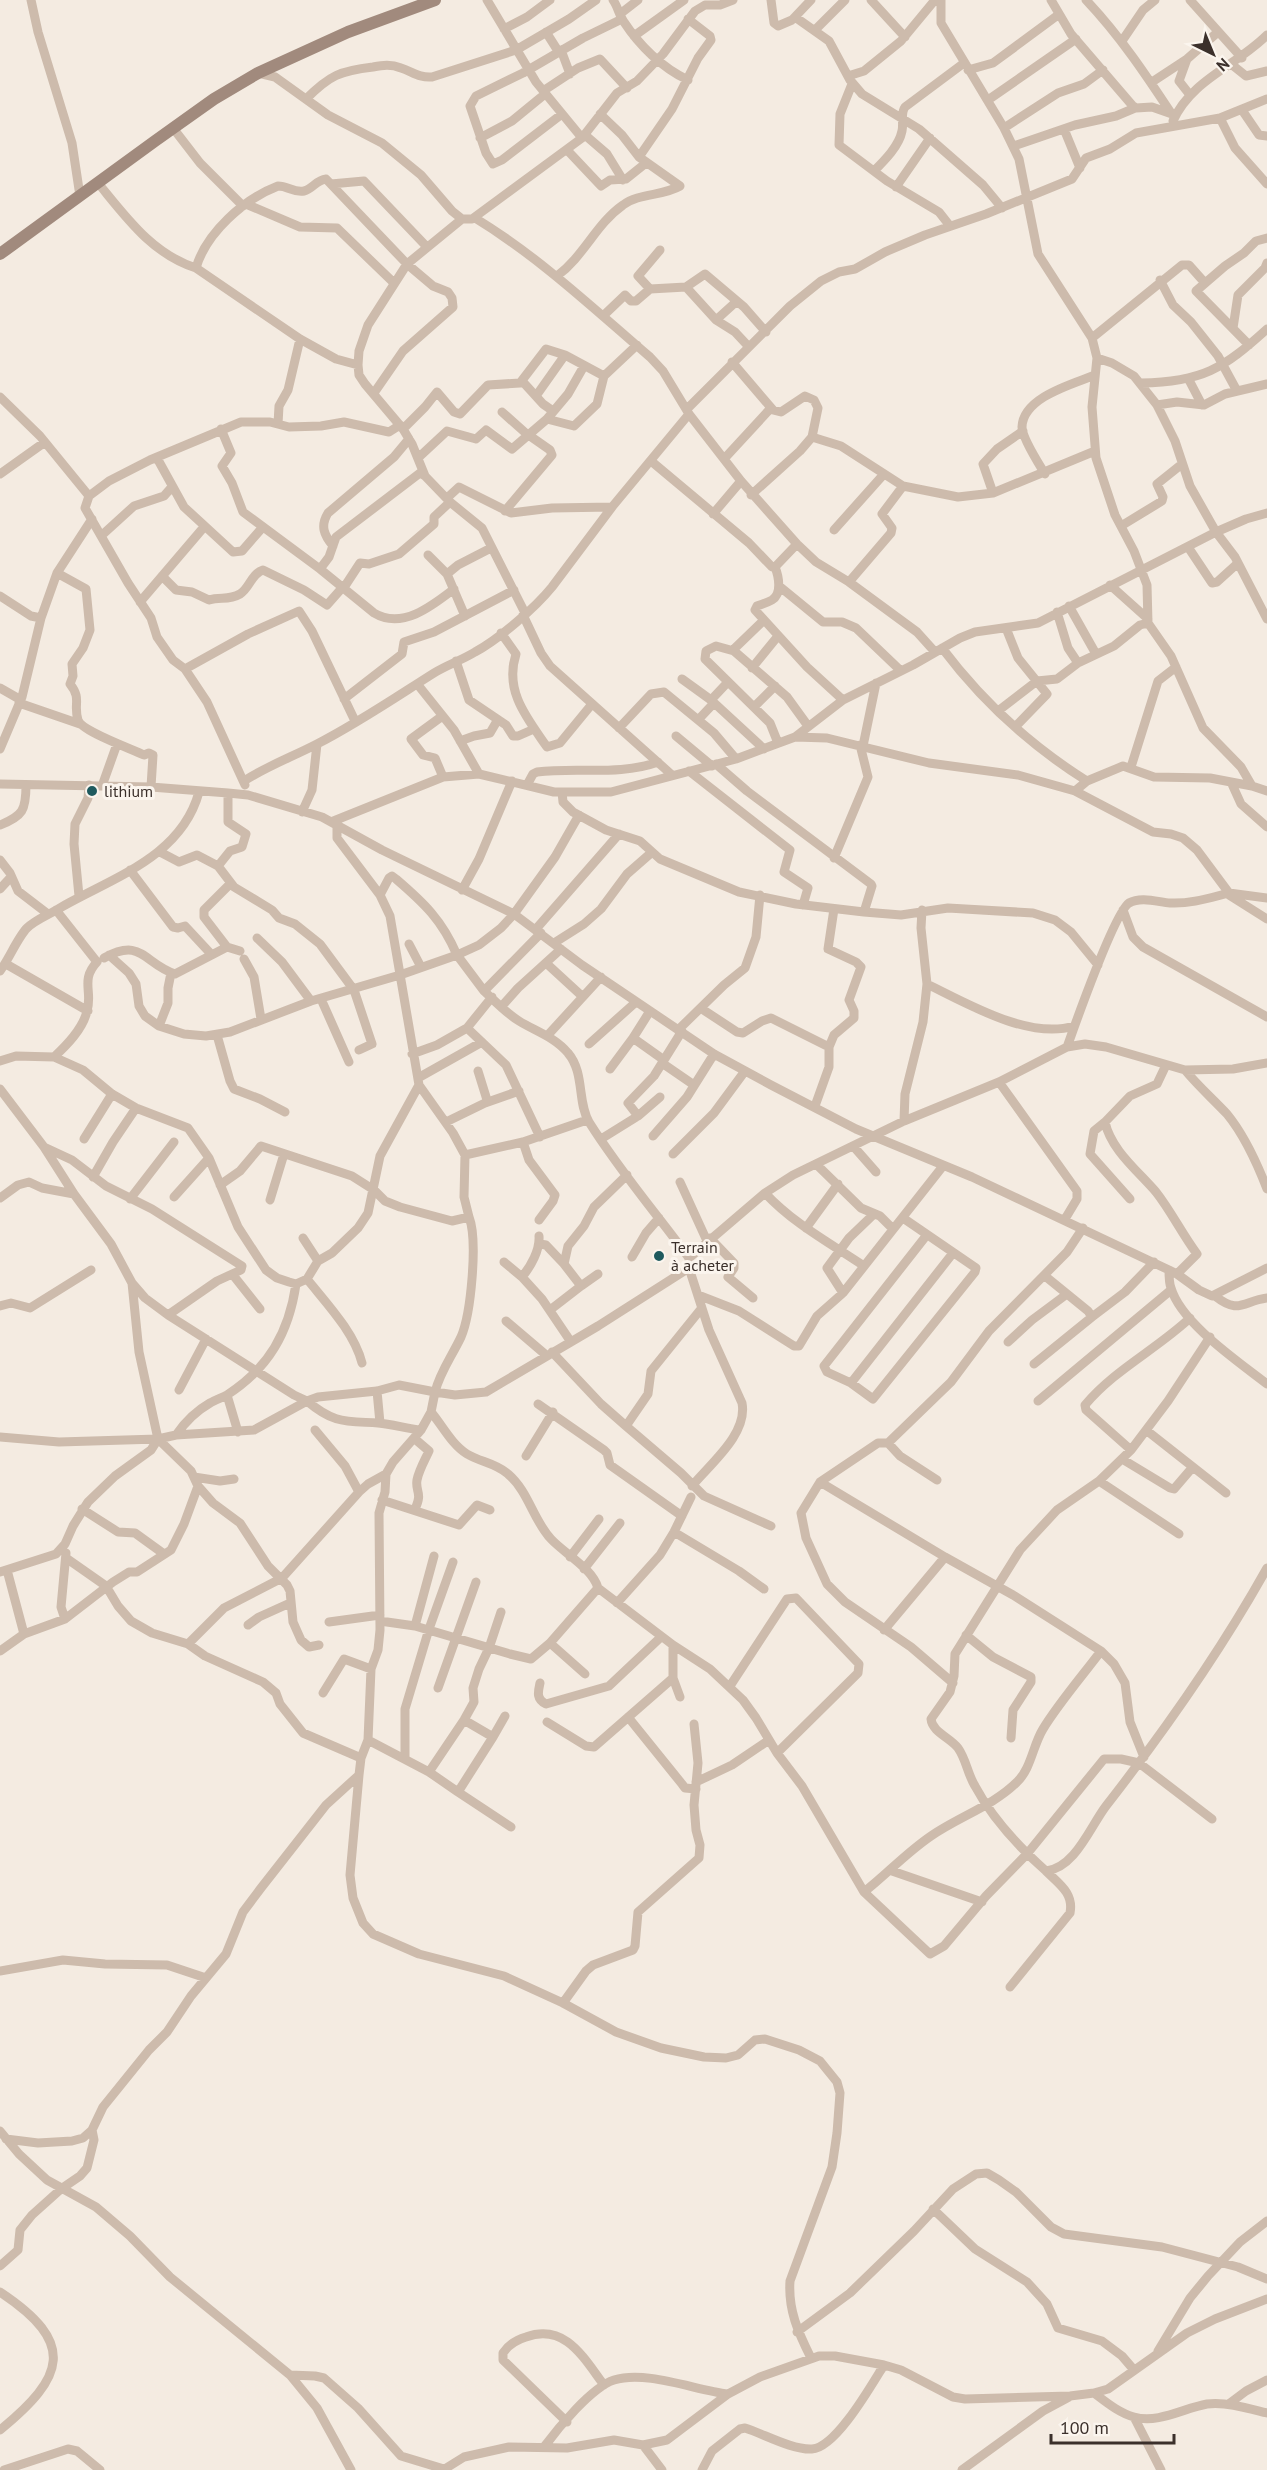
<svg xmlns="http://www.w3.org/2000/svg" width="1267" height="2470" font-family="'PT Sans',sans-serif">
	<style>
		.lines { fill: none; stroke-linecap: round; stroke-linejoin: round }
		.street { stroke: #cdbbac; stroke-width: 9 }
		.secondary { stroke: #a18a7d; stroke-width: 12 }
		.poi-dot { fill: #1f5a5e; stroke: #fbf5ee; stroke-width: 2 }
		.labels { text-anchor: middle; stroke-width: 6; stroke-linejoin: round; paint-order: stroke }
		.poi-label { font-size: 16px; fill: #3b302b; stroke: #fbf5ee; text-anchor: start }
	</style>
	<rect width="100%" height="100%" fill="#f4ebe1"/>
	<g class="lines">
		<!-- street -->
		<path class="street" d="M31,0L38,32L72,143L80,196
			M487,0L536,82L582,138
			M613,0C618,7 619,15 624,22C639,45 662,68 688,80
			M771,0L774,23L778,26L792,20L811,0
			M871,0L905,37
			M941,0V23L1004,128L1019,159L1038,254L1092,338L1097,358L1112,363L1134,376L1157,405L1175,441L1190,486L1216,532L1235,557L1267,619
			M1051,0L1071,34L1132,105L1136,108L1152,107L1172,114
			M1086,0C1120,36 1146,75 1173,116
			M1190,0L1242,58
			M620,14L638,0
			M795,17L829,41L850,80L862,94L919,129L983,185L1002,208
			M504,29L527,17L550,0
			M815,30L845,0
			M546,32L558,51
			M634,36L684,0
			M1122,41L1143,10L1155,0
			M561,50L570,74
			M1187,59L1179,81L1190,95
			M1231,64L1246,76L1267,71
			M968,70L993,63L1058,15
			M258,73L275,77L328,115L382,143L421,175L452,211L462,219H472L582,138L617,93L637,81L663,54L695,11L705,5H720L733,0
			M848,76L864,71L901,41L935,0
			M1152,82L1187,59L1218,32
			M852,84L840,114L839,145L887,181L939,212L950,226
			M543,91L578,68L600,59L627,88
			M306,99C330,75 340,71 373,67C383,65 391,64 401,68C413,72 419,78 432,77L516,50L569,19L596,0
			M988,100L1076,39
			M1242,110L1259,135L1267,136
			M562,114L502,160L493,164L486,153L470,106L476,96L523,73L583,38L622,19
			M1220,118L1235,148L1267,184
			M1173,121C1191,80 1236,66 1267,35
			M173,128L200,163L243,206
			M1004,128L1058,93L1084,84L1103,70
			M1064,129L1080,168
			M585,135L607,154L623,180
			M480,138L512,121L545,94
			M1014,146L1075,125L1116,116L1135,108
			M568,151L601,186L610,180L626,179L646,163
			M639,157L672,109L698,58L711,40L710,36L688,19
			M874,171C885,160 899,146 902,131C904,122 900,114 905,107L964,63
			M98,183C126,217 152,254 196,268L300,339L336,359L358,365
			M331,184L364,181L427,247
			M896,187L930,138
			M246,204L300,227L337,228L394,283
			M475,218C539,257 593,308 650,357L663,371L689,414L741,481L797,544L816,562L849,582L917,632L935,652
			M462,219L407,264L368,325L359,351L358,365L359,375L365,384L403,429L412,444L425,476L450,502L482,528L525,613
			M196,268C206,233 244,199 278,186C288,186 294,193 304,191C313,189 316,180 326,179L407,264L433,286L448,292L452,298L453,307L403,351L374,393
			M557,276C584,256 596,224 623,205C639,193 663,196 680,186L639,157L622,135L600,114
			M1160,280L1173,305L1191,322L1218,356L1237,391
			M686,287L716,320L735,332L749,347
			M650,289L638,276L660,250
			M603,316L625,295L631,301H636L650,289L686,287L705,274L744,307L766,332
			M716,320L737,301
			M1233,328L1238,295L1265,268L1267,263
			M1092,338L1182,265H1189L1205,283
			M1249,345L1196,291L1225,266L1244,253L1256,241L1267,238
			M1097,358L1092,407L1096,458L1115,515L1134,551L1147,585L1148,623L1171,656L1203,728L1241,767L1252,786
			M732,362L773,410L781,412L805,396L814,400L818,408L812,437L800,451L751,495
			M1189,380L1202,405
			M523,382L543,404L553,411
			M1141,383C1202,382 1223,369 1267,329
			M536,396L565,355
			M0,397L40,436L89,496L85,508L128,583L151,618L157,637L173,660L185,669L207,702L245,785
			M1157,405L1177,402L1204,405L1225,394L1267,384
			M687,409L790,306L821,281L839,272L855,269L885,252L925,235L986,214L1072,179L1086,158L1110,149L1136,133L1220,118L1267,99
			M502,412L529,436
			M547,419L568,394L584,366
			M278,424L279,406L288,390L300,339
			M221,429L231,453L222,466L232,483L243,512L320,569L374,613C402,630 432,606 454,589
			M403,429L425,407L437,392L454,412L460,414L488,385L520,383L546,349L565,355L604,376L637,345
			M812,437L841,446L903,486L958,497L993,493L1095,451
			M157,458L184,507L233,552L242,551L262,528
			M418,458L447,431L476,439L486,430L512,449L547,419L574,426L597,404L604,376
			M724,459L770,409
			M651,461L749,543L772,567H775L797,544
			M0,474L45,442
			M1045,474C1039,464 1022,438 1022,427C1023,397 1073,384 1095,375
			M993,493L983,464L997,449L1023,431
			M89,496L109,481L150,460L241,422H270L289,427L321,426L344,422L389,432L400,425
			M447,498L459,487L511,513L552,508L612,507
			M505,511L552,455L550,450L530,436
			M713,514L741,481
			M1121,526L1162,501L1163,497L1157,484L1182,464
			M834,530L884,474
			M101,536L134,506L164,496L171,488
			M333,546C324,535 320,526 328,513L394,457L409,439
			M1188,547L1212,583L1217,582L1238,563
			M428,555L447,574L465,616
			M775,567C779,577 782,594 772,600C767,603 762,604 757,606L755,610L807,667L843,700
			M320,569L329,557L336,537L420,473L425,476
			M57,573L86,589L90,630L83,648L72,664L73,676L70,684C82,699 73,704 78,720C81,731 132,749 144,755L149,753L153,755L151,787
			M447,574L458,565L491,548
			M162,576L176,590L192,592L209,600C220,596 228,601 240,594C250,588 251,574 263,570L304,590L327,605L342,588
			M849,582L891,533L892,528L882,514L903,486
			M1110,585L1148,619
			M779,586L823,622H842L856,628L901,671
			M343,589L360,563L369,564L399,554L434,524V517L450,502
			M0,596L31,616L41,618L57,573L92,519
			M140,602L204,527
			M1069,606L1096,654
			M523,615L541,653L550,666L672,775
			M764,620L735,648L734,651L787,697L808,726
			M1006,628L1018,658L1047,694L1015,727
			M501,633L516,654C504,691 527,718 547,747L560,743L592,704
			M942,648C982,701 1031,746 1087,781
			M734,651L716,646L706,651L705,659L770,723L778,743
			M456,661L469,700L506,725L513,736H518L534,729
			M1078,663L1114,646L1140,625L1148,623
			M752,668L778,636
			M185,669L248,634L299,611L312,631L355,721
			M682,679L711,700L764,749
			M418,685L454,730L479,774
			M0,688L21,700
			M344,699L402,654L404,642L434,632L514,590
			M711,700L727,683
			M19,703L80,724
			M754,707L775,686
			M998,711L1037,681L1057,679L1078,663L1068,648L1057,612
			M441,717L411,739L423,755L435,758L443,777
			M698,720L714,703
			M619,728L651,694L664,692L714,733L736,759
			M676,736L712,766
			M795,737L827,738L929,763L1018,775L1075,791L1153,832L1171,834L1183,838L1197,850L1229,893L1267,898
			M460,741L474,736L490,733L497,721
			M863,746L876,683
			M0,749L22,697L41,618
			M716,764L747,791L871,884L872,886L864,912
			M1131,767L1158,681L1176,667
			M689,771L790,850L784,872L808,888L803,905
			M244,781C267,766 292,757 317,744C358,723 396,697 434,673C447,665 462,660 475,652C499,639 535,608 552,587L612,507L689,414
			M1231,782L1241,804L1267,827
			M0,784L151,787L228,793L248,795L322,817L382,850L514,914L582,965L714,1054L771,1085L856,1129L972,1177L1169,1270C1169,1276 1169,1283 1171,1288C1181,1323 1239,1362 1267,1384
			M527,785L533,774L537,772C578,767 619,776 658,762
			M102,786L117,744
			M1075,791L1087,781L1123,766L1154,777L1210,778L1252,786L1267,791
			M562,792L563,802L573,812L606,830L640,841L660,859L739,892L796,904L864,912L901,915L948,908L1033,913L1055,920L1071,932L1098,965
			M302,812L312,790L317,744
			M331,822L443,777L479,774L554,792H611L736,759L795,737L843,700L913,665L960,638L975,632L1038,623L1216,532L1246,519L1267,513
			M0,825C23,816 26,810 26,785
			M337,826V838L380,895L390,916L419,1085L453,1133L465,1155L464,1197L469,1217
			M160,852L179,862L197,855L218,866L234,887L272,910L279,918L295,924L320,944L354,990L372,1044L359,1050
			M834,858L868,777L860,745
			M0,860L10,873L18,891L48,914
			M218,866L230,851L242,847L246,834L228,822V793
			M130,870L173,927L178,928L185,926L211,954
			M0,889L10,878
			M462,890L479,859L512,781
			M380,895L389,878L392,876L396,879C424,903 442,920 457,955L479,945L501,928L514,914L555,857L579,815
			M1229,895L1267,919
			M79,896L74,844L75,824L88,798L89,785
			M1123,910L1133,937L1143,947L1267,1017
			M536,929L619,834
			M257,938L282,962L311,1001
			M554,943L584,924L601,909L627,874L651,853
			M409,944L421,967
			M227,947L204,917V910L230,884
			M109,955L129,973L136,984L139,1006L145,1016L159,1026L184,1034L206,1036L230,1032L311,1001L400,975L457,955L484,991L541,933
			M104,958C142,937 143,963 175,974L227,947L240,951
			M244,959L254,977L261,1019
			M546,963L583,997
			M6,964L88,1011
			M0,971C9,959 18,937 27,928C35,920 48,915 58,909C111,878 181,858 199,792
			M927,984C968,1004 1029,1040 1074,1026
			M484,991C495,1001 506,1013 519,1021C535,1031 555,1037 568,1053C585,1073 577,1102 589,1122C619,1170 656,1213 689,1258
			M321,999L349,1062
			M502,1006L518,988L561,949
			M702,1009L737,1032L743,1033L762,1021L771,1018L829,1047
			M650,1011L633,1038L664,1060
			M159,1026L168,1003V988L171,973
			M467,1028L506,1065L540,1137
			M678,1030L724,985L745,968L756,937L760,895
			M217,1035L230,1081L234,1089L260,1099L285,1112
			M547,1036L601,977
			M589,1044L636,1002
			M1067,1047C1075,1025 1114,913 1129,903C1141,896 1158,902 1170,903C1191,904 1209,898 1229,893
			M412,1054L437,1045L467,1028L492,997
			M54,1057C67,1045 83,1029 87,1011C93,992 80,980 97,962L56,910
			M0,1061L16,1056L54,1057L83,1070L112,1094L136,1108L188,1128L209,1158L238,1227L266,1270L277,1278L289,1282L296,1284L307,1279C327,1304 354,1332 362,1363
			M662,1063L694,1085
			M1166,1065L1157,1084L1130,1096L1105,1122C1111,1150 1138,1171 1156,1192C1171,1211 1182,1234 1197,1254L1177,1274L1169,1270
			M610,1069L633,1038
			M1185,1070C1198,1086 1213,1099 1227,1114C1245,1136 1257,1163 1267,1189
			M418,1078L482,1042
			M999,1082L1077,1191V1199L1065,1219
			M0,1089L44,1147L74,1194L111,1244L132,1283L145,1298L168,1315L294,1395L307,1401L318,1397L377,1391L399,1385L435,1392L431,1412L421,1430L393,1462L386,1474L385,1492L379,1513L380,1630L378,1650L371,1669L368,1740L361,1758L359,1775L350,1875L353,1898L363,1923L373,1934L419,1954L504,1976L563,2003L616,2032L661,2048L704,2057L726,2058L738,2055L755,2040L765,2039L799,2050L820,2061L837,2082L840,2093L837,2133L832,2167L790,2281C788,2310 798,2332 811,2358
			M485,1103L519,1091
			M815,1106L829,1067V1047L834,1035L854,1018V1011L849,1000L861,967L856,962L828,949L834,909
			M638,1116L660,1097
			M904,1121L905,1094L923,1022L927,984L921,928L922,910
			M446,1122L485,1103L487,1100L478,1071
			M1105,1122L1094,1131L1090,1154L1130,1199
			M653,1136L687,1097L714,1054
			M84,1139L112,1094
			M601,1139L638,1116L628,1103L654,1076L682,1031
			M523,1142L529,1160L555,1195L553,1201L539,1220
			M44,1147L72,1160L106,1186L152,1209L242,1266L241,1270L217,1281L168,1315
			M854,1147L876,1172
			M673,1154L714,1113L745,1071
			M465,1155L523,1142L587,1120
			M816,1164L861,1208L880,1216L893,1229
			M93,1177L113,1142L136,1108
			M680,1182L707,1241
			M220,1185L240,1171L261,1146L352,1176L374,1190L385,1201L400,1207L452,1221L469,1217C478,1240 471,1314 461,1337C452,1356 440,1372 435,1392L455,1395L486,1392L598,1326L689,1268V1258L765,1193L793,1175L904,1121L999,1082L1067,1047L1085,1044L1106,1047L1185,1070L1233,1069L1267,1063
			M765,1193C794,1224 830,1243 864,1266
			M174,1197L209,1158
			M0,1198L18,1185L29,1182L42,1188L74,1194
			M130,1199L174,1142
			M270,1200L284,1154
			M903,1218L976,1268L975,1272L873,1399L851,1383L827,1372L824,1366L926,1236
			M806,1228L838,1184
			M539,1236C540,1250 531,1266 522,1277L542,1299L571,1342
			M303,1238L318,1261
			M710,1238L734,1263V1268L728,1277L753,1298
			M540,1244L546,1245L564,1264
			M632,1257L646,1233L659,1218
			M504,1262L522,1277
			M689,1268L709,1330L742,1403C748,1434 710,1464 692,1486
			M1177,1274L1199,1290L1212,1296L1267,1268
			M233,1275L260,1309
			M307,1279L318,1261L332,1253L358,1228L368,1213L380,1156L419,1085
			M132,1283L139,1352L158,1439L176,1435L254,1430L307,1401C334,1424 346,1421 378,1423C393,1424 407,1429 421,1430
			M581,1286L598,1274
			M843,1293L827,1268L849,1238L874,1214
			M698,1295L739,1311L794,1346H799L817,1316L843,1293L943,1166
			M1215,1296C1239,1315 1243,1301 1267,1298
			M0,1306L11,1303L30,1308L91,1270
			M701,1309L651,1371L648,1394L626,1426L681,1473L704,1496L771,1526
			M550,1310L581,1286L564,1264L568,1246L584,1226L594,1207L627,1175
			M1092,1317L1125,1292L1154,1262
			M506,1321L546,1355
			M1210,1337L1168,1401L1131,1450L1099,1481L1057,1510L1020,1550L955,1654L954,1676L950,1692L931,1719C932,1732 951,1738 958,1748C966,1759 968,1775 975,1786C992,1818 1019,1847 1046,1871C1075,1868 1090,1827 1106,1806C1166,1729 1219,1654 1267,1568
			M1008,1342L1032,1320L1067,1294
			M552,1352L601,1404L626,1426
			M1034,1364L1092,1317L1088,1311L1045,1276
			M851,1383L953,1253
			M179,1390L206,1339
			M377,1391L380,1423
			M227,1395L238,1432
			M1038,1401L1171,1290
			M538,1404L604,1450L607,1453L610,1465L682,1516
			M431,1412C442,1425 452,1445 467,1454C480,1462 496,1463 508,1474C529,1492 533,1520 551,1539C565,1554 592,1568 598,1588L673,1645V1678L680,1697
			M315,1430L345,1466L359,1492
			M1146,1430L1226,1493
			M176,1435C185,1422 196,1411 210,1403C215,1400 221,1398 227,1395C269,1368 289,1332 296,1284
			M0,1437L59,1442L158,1439
			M158,1439L191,1471L198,1486L213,1503L240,1523L268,1566L287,1585L290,1591L293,1622L301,1640L309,1647L319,1645
			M415,1439L429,1451C425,1460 419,1470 417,1480C415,1492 423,1492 415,1509
			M888,1443L951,1382L989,1331L1067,1252L1083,1228
			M1131,1450L1086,1410L1085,1405C1114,1370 1157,1349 1190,1318
			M526,1456L553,1412
			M1122,1459L1170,1488L1174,1489L1192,1468
			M194,1477L220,1481L234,1479
			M937,1480L900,1456L888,1443H878L820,1482L801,1513L806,1538L827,1584L845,1602L911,1647L953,1683
			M1099,1481L1179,1534
			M820,1482L945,1557L1013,1595L1101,1651L1114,1664L1125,1683L1130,1722L1144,1757
			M382,1500L459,1525L477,1505L490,1510
			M82,1509L118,1532L135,1533L164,1554
			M674,1532L739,1571L764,1589
			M570,1557L599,1519
			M66,1558L106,1586L118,1606L131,1621L152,1633L188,1644L205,1656L263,1682L276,1693L280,1704L303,1733L361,1758
			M584,1569L620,1523
			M7,1570L24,1634
			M0,1572L56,1554L65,1544L73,1526L88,1502L115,1476L151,1450L158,1439
			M617,1603L660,1555L674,1532L691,1497
			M65,1619L61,1607L66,1553
			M380,1621L415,1626L510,1654L531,1659L550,1643L598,1588
			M329,1622L380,1615
			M248,1625L259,1617L290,1603
			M415,1626L434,1556
			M884,1630L945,1557
			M966,1635L993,1657L1031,1677V1682L1013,1710L1011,1738
			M550,1643L585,1674
			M188,1644L224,1608L282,1578L359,1492L368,1484L386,1474
			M673,1645L710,1669L743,1700L756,1718L777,1753L802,1786L864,1892L930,1954L944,1946L986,1896L1027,1854L1104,1759H1121L1139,1763L1212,1819
			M0,1651L24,1634L65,1619L113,1582L129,1572H137L171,1550L184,1524L198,1486
			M540,1683C538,1692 536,1699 546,1704L609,1686L661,1637
			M730,1686L787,1599L796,1598L859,1664L858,1673L777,1753
			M438,1688L476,1582
			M323,1693L344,1659L371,1669
			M628,1717L682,1784L685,1788L696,1789
			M547,1722L586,1746L594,1747L673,1678
			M493,1737L505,1716
			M368,1740L429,1772L464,1720L474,1702L473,1688L479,1669L489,1648L501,1612
			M405,1759V1709L429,1629L453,1562
			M429,1772L458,1792L493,1737L464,1720
			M696,1782L732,1765L769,1740
			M458,1792L511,1827
			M892,1871L982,1902
			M864,1892C887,1874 906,1853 931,1836C958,1817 993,1806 1017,1782C1031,1769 1033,1745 1043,1729C1058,1704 1083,1675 1101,1651
			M0,1971L63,1960L105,1964L167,1965L206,1978
			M1010,1987L1070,1913C1074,1893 1059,1884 1046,1871
			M563,2003L586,1971L593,1965L633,1950L635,1946L638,1912L699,1858L700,1845L696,1830L694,1805L698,1763L694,1724
			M0,2131L19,2154L47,2180L96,2207L130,2236L170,2277L290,2375L317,2408L351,2470
			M6,2139L38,2143L72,2141L83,2138L92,2130L103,2107L149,2050L167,2032L191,1996L226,1954L243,1912L261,1888L326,1805L359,1775
			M933,2209L975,2249L1027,2282L1047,2304L1058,2328L1102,2341L1122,2356L1134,2370
			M0,2266L18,2250L20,2230L32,2215L61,2189L80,2176L87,2168L94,2140L92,2130
			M0,2292C77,2343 65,2377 0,2430
			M797,2332L850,2293L914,2231L953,2189L976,2174L987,2173L999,2180L1016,2192L1051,2227L1064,2234L1162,2247L1238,2267L1267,2279
			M1158,2351L1190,2298L1208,2276L1240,2242L1267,2221
			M290,2375L315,2376L324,2378L358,2408L401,2456L444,2469
			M1094,2393C1106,2402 1119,2413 1134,2417C1158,2424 1184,2408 1207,2404C1228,2402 1247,2408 1267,2413
			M1230,2403L1246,2391L1267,2380
			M1134,2417L1161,2470
			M567,2422L503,2360V2353C509,2344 516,2340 526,2337C565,2323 583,2357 604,2385
			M643,2445L662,2470
			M544,2447C558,2428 592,2387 614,2380C646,2370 695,2390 728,2394
			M4,2470L68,2449L77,2451L100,2470
			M443,2470L464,2457L509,2447L567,2448L614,2440L643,2445L667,2440L728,2394L760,2377L819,2356H835L884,2365L901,2370L953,2397L965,2399L1070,2396L1094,2393L1108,2389L1187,2333L1215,2319L1267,2299
			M702,2470L712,2451L740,2429L745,2428C764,2434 792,2450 812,2449C836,2448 872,2384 884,2365
			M962,2470L1043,2411L1069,2397"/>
		<!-- secondary -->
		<path class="secondary" d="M0,254L155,141L214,99L258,73L348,32L435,0"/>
	</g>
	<!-- markers -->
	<g class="poi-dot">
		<circle cx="92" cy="791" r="6"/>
		<circle cx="659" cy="1256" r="6"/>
	</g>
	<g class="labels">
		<!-- poi labels -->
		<g class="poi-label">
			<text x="104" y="797">lithium</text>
			<text x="671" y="1253">Terrain<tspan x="671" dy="18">à acheter</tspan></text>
		</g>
	</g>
	<!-- north arrow -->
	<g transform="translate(1213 54) rotate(137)" stroke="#fbf5ee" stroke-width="4.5" paint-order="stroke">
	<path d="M0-4.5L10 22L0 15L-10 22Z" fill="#3b302b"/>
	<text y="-9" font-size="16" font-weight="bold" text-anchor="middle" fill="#3b302b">N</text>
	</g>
	<!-- scale -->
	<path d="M1051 2434v9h123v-9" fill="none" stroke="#3b302b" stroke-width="3"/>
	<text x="1060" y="2434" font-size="18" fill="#3b302b" stroke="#fbf5ee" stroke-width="4.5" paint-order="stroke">100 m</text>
</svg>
